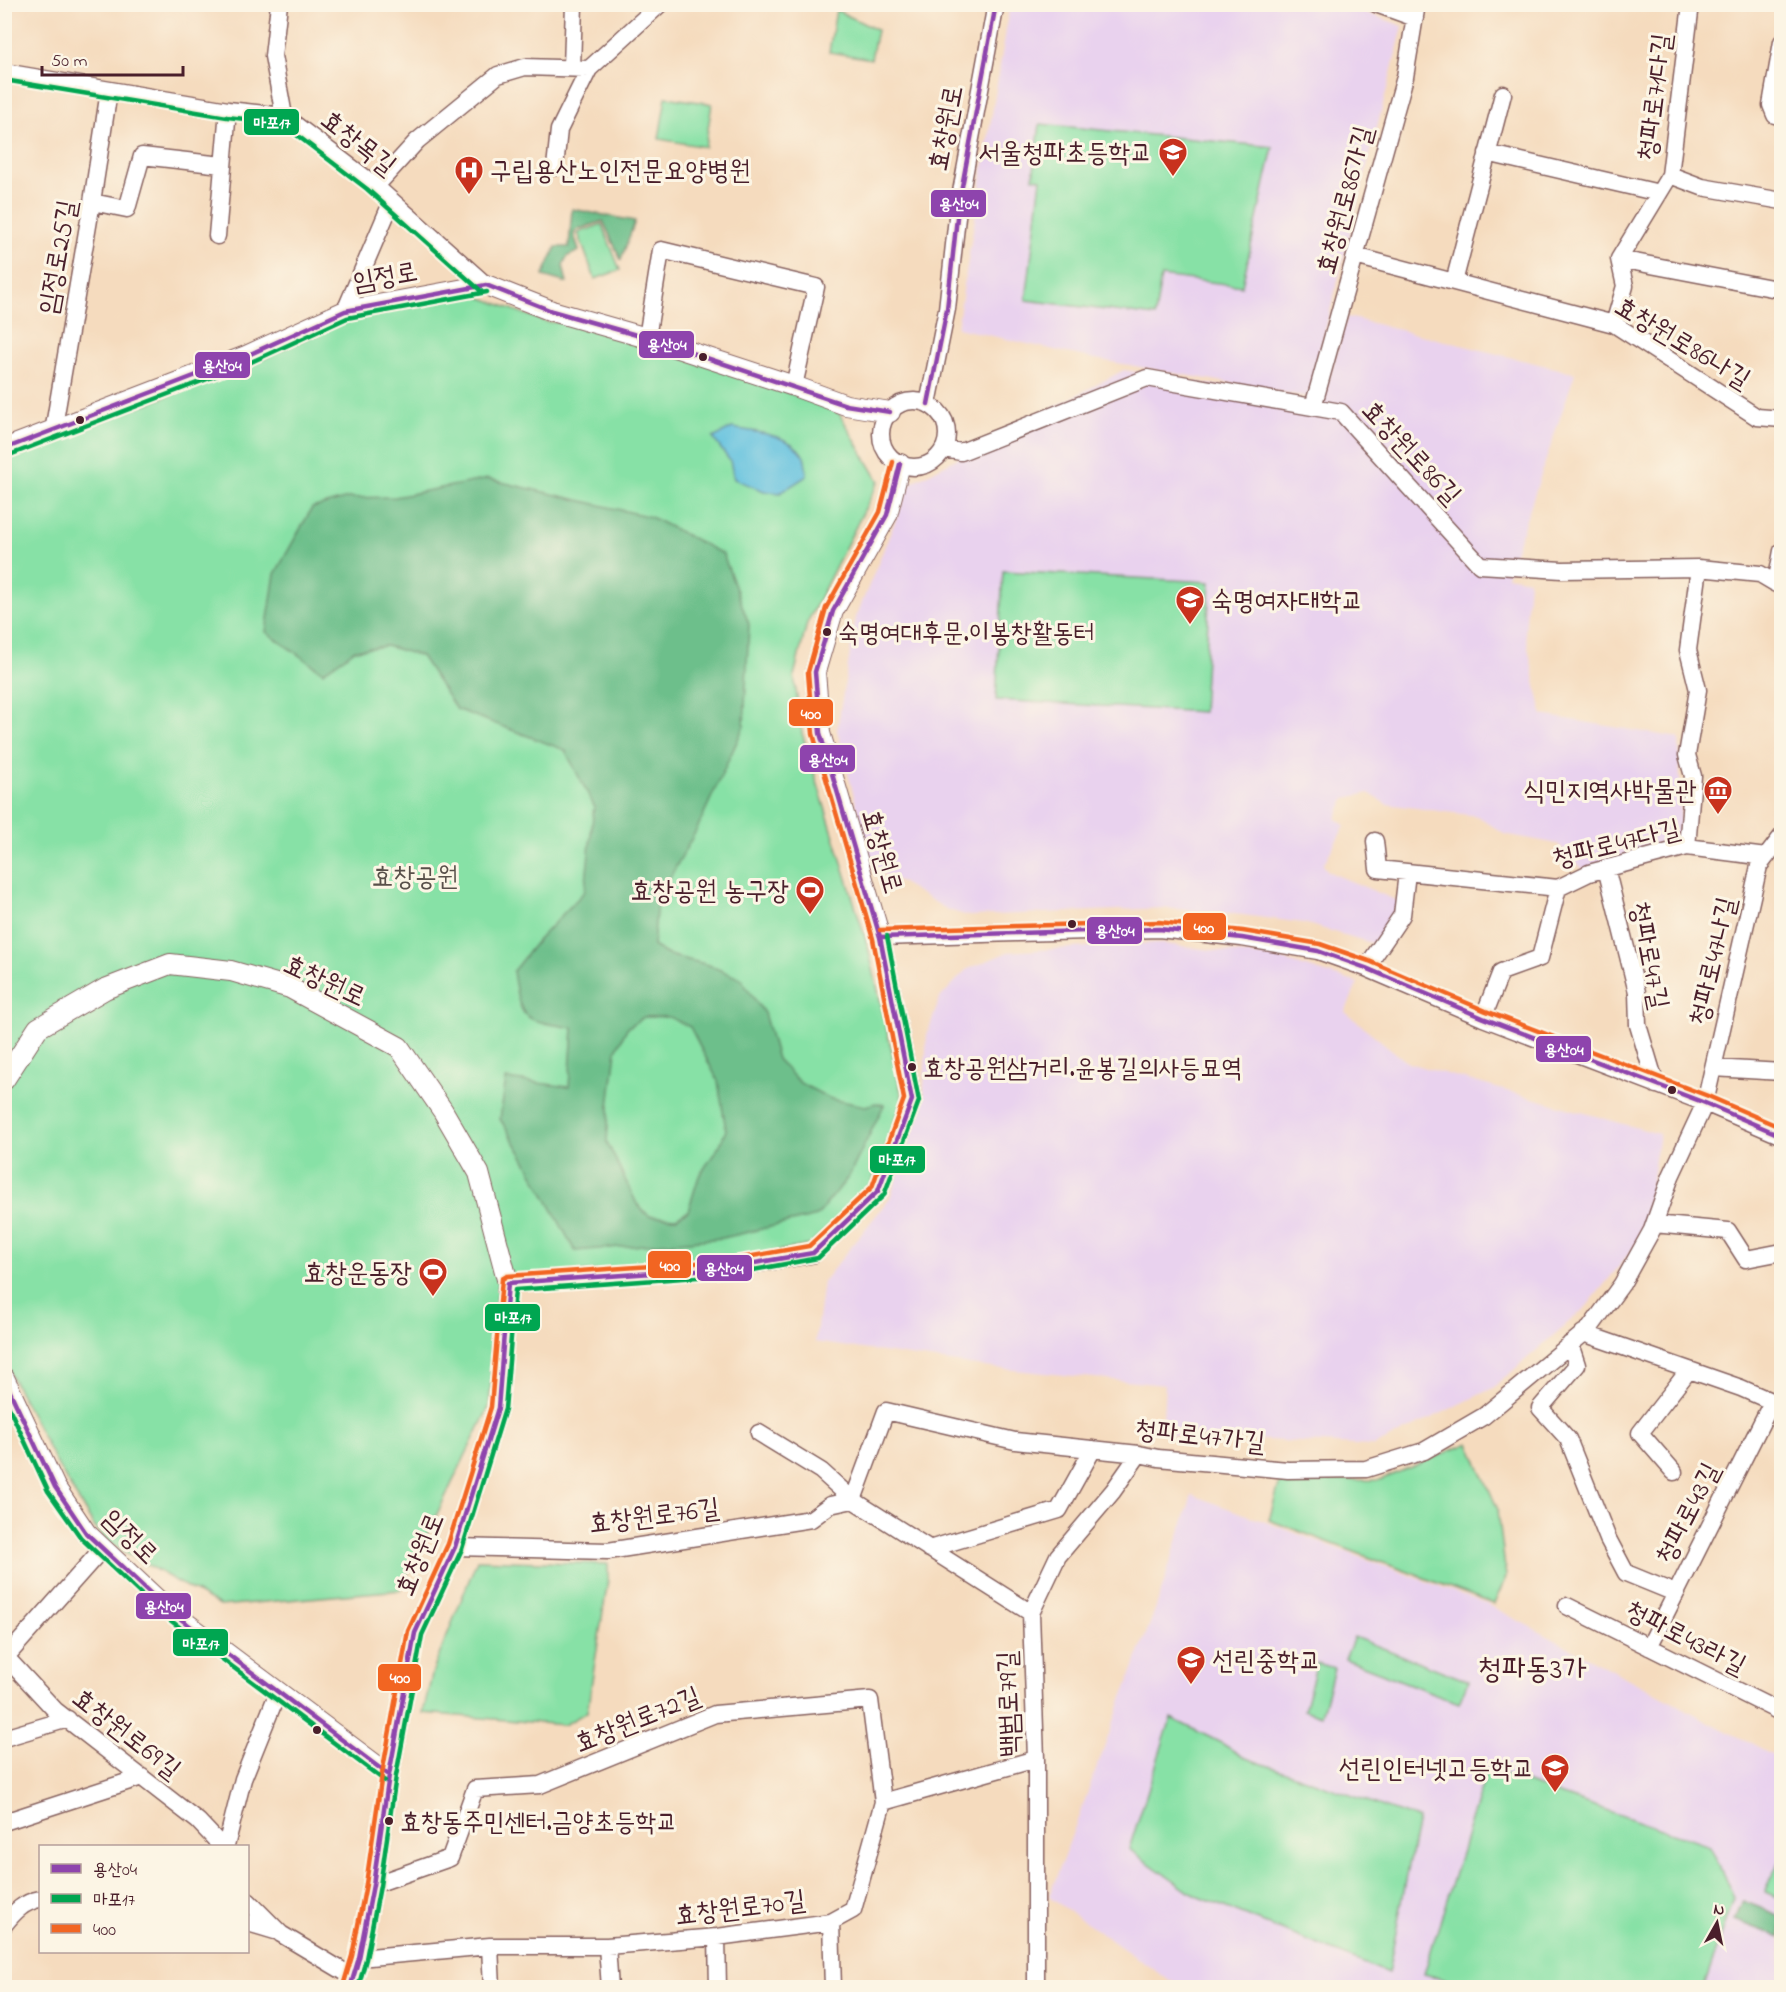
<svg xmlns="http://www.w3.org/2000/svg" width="1786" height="1992" font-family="'Indie Flower','Poor Story',sans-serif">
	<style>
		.built { fill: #e9d2ee }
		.green { fill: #87e1a6; stroke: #688068; stroke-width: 1.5 }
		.forest { fill: #6dbf8b; stroke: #5c6f5b; stroke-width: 1.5; fill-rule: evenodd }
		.water { fill: #61c1df; stroke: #567085; stroke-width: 1.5 }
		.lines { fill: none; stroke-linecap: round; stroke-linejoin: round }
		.minor-casing { stroke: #86615e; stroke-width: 19 }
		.tertiary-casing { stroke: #86615e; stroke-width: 22 }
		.minor { stroke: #fff; stroke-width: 16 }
		.tertiary { stroke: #fff; stroke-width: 20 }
		.bus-1-casing { stroke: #fcf5e5; stroke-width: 9 }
		.bus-2-casing { stroke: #fcf5e5; stroke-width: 9 }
		.bus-3-casing { stroke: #fcf5e5; stroke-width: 9 }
		.bus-1 { stroke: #8e44ad; stroke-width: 4.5 }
		.bus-2 { stroke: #00a651; stroke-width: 4.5 }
		.bus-3 { stroke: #f26522; stroke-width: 4.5 }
		.bus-dot { fill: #4a1f2b; stroke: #fcf5e5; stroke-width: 2 }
		.labels { text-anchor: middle; stroke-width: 6; stroke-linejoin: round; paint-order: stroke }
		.bus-label { font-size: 26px; fill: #4a1f2b; stroke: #fcf5e5; text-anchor: start }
		.street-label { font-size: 27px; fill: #4a1f2b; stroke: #fcf5e5 }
		.poi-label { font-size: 27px; fill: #4a1f2b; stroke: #fcf5e5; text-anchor: end }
		.park-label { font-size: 27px; fill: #59504a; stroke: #fcf5e5 }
		.quarter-label { font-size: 30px; fill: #4a1f2b; stroke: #fcf5e5 }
		.line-badge { stroke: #fcf5e5; stroke-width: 2 }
		.badge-label { font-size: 16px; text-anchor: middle; font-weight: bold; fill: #fff }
	</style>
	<rect width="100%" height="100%" fill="#fcf5e5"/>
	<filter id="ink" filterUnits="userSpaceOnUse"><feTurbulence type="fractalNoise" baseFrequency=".0167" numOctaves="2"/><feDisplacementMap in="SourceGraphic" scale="12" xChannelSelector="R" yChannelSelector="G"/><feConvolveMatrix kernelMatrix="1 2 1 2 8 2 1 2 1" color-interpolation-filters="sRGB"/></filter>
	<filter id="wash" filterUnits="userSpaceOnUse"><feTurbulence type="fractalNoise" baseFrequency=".008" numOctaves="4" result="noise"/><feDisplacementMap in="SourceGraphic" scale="24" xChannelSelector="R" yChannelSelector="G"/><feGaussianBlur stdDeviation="1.35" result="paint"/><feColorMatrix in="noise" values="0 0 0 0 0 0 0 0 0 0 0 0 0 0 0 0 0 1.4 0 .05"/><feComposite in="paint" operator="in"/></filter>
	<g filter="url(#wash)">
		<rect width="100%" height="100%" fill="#f5dbbe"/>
		<!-- built -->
		<path class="built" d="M1342,4L1403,26L1308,397L1095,359L957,328L1010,5Z
			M1347,317L1575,373L1507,576L1529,580L1525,633L1542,715L1679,738L1681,839L1584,870L1558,844L1504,834L1478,816L1386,804L1369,793L1345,798L1336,818L1345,825L1323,865L1329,872L1400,902L1378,945L1304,923L1236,914L1164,908L969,916L948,910L894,878L873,870L837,730L856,617L911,483L1124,370L1322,403Z
			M1155,943L1277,958L1358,983L1345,1012L1408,1063L1659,1134L1643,1236L1586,1307L1493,1388L1374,1446L1162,1434L1165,1385L985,1367L815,1342L823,1282L890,1198L923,1101L927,1035L940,998L966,970L1008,952Z
			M1192,1495L1487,1604L1781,1760V1987H1197L1170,1981L1049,1897L1155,1610Z"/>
		<!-- green -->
		<path class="green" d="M836,10L877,30L871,59L829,52Z
			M666,97L712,104L705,147L659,139Z
			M1040,124L1273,147L1242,286L1161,276L1155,316L1026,300L1041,179L1033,178Z
			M602,224L620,270L595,279L578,233Z
			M472,294L546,322L591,324L749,376L839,413L879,481L807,623L794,676L802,733L868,947L903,1100L870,1188L810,1245L724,1261L500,1279L489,1407L400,1590L220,1606L109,1543L95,1528L54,1459L5,1364L4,458L252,364L346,319Z
			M1003,571L1210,582L1203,712L996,700Z
			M1469,1443L1498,1510L1506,1577L1494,1604L1269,1520L1280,1481L1380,1480Z
			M477,1560L608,1564V1580L587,1712L564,1725L423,1713L433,1671Z
			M1354,1637L1468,1681L1459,1703L1345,1659Z
			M1317,1663L1334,1668L1321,1716L1304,1710Z
			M1171,1718L1223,1744L1243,1757L1418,1819L1388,1973L1192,1894L1129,1849Z
			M1487,1769L1710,1846L1734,1898L1704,1987H1475L1424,1974Z
			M1781,1859V1899L1765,1892Z"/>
		<!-- forest -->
		<path class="forest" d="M572,209L635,221L621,260L603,221L577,230L574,234L579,251L568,256L563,265L567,283L543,276L556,247H569Z
			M488,479L651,517L723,554L749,624L744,726L697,829L657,901L653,946L668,955L709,965L741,979L764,1013L777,1059L800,1083L831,1099L865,1106L876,1103L884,1105L849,1176L817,1216L723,1238L575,1251L522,1154L500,1119L506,1079L569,1087L573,1028C523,1019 521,1025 513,971L537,941L585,891L594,806L565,750L456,709L421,656L386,646L355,650L323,672L266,632L275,574L312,508L348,498L395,497ZM644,1017H669L690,1027L718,1081L726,1130L720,1145L699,1176L688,1211L676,1218L649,1216L637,1204L607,1142L609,1107L616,1051L627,1028Z
			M1743,1901L1781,1916V1938L1735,1920Z"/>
		<!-- water -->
		<path class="water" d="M732,428C754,432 792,434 804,457C806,462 806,471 807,476L780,493L764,491L734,479L730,461L713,438Z"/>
	</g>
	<g filter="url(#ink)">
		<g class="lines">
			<!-- minor casing -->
			<g class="minor-casing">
				<path id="minor" d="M279,4L273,56L284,116L372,183L486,285
					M1376,4L1415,18
					M1782,42L1771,105L1775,115L1782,116
					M572,68L574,4
					M4,72L228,110L284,116
					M1487,153L1659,193
					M555,167L559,130L589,69
					M1670,175L1702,187L1782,201
					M376,186L417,141L498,75L525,67L589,69L660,4
					M92,202L127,209L142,156L222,165
					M217,236L228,110
					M1355,256L1614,324L1757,417L1782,419
					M1619,259L1782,290
					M1454,282L1503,94
					M345,311L392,201
					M1614,324L1625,286L1619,259L1670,175L1691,4
					M647,338L661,250L816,287L794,386
					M881 434a33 33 0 1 1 66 0a33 33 0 1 1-66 0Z
					M928,404L947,309L958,208L996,4
					M1313,407L1405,77L1417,4
					M53,432L92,202L109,91
					M944,449L961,452L1147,378L1341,412L1480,565L1562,570L1699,568L1760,574L1782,587
					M1776,584L1782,551
					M1375,841L1378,869L1558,888L1589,873L1687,847L1766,857
					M1687,847L1693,776L1687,755L1698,690L1688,650L1699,568
					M1606,868L1637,992L1638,1025L1656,1085
					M880,937L1159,929L1242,938L1318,951L1366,968L1483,1018L1705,1103L1782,1136
					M1366,968L1402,915L1407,873
					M1483,1018L1501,972L1540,958L1558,888
					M1713,1068L1782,1072
					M1654,1224L1728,1231L1746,1259L1782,1252
					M1583,1333L1741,1388L1782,1406
					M1570,1344L1577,1365L1540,1408L1568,1439L1608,1539L1626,1573L1675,1593
					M759,1433L821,1471L853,1500L886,1411L1015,1441L1139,1454L1158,1458L1288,1470L1366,1469L1424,1451L1484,1416L1590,1328L1622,1284L1652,1230L1671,1176L1705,1103L1759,866L1782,836
					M1674,1472L1640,1433L1689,1370
					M455,1547L608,1551L811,1519L830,1505L853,1500L1031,1613
					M929,1549L1059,1510L1093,1449
					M1567,1606L1782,1713
					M1649,1647L1772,1402
					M4,1655L55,1710L198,1821L215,1839L219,1846
					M6,1657L102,1549
					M4,1738L68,1719
					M4,1822L142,1777
					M226,1846L243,1779L278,1692
					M373,1885L450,1858L475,1789L540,1785L715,1714L870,1700L883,1802
					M248,1901L281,1934L353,1977
					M831,1922L833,1988
					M248,1923L275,1931
					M4,1925C15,1911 24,1902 40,1899
					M717,1937L718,1988
					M490,1946L492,1988
					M607,1946L610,1988
					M359,1958L490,1946H607L717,1937L831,1922L853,1910L883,1802L1036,1759
					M1036,1988V1759L1031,1613L1058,1556L1113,1491L1139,1454"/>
			</g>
			<!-- tertiary casing -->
			<g class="tertiary-casing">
				<path id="tertiary" d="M4,449L246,356L345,311L486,285L552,311L647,338L794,386L846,405L890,412
					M4,1080L38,1028L105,989L170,964L231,971L290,988L399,1047L443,1111L479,1173L508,1283
					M4,1378L55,1487L86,1533L166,1608L389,1775
					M350,1988L359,1958L373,1885L389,1775L415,1633L455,1547L498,1408L508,1283L725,1268L813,1253L878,1191L912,1100L880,937L820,733L815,672L833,611L887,515L900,464"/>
			</g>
			<!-- minor -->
			<use href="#minor" class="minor"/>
			<!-- tertiary -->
			<use href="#tertiary" class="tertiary"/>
			<!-- bus-1 casing -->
			<g class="bus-1-casing">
				<path id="bus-1" d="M928,404L947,309L958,208L996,4
					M4,449L246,356L345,311L486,285L552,311L647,338L846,405L890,412
					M880,937L1159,929L1242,938L1318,951L1366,968L1483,1018L1705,1103L1782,1136
					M4,1379L55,1487L86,1533L166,1608L389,1775
					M350,1988L359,1958L373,1885L389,1775L415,1633L455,1547L498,1408L508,1283L725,1268L813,1253L878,1191L912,1100L880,937L820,733L815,672L833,611L887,515L900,464"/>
			</g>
			<!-- bus-2 casing -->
			<g class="bus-2-casing">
				<path id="bus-2" d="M4,80L227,117L281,123L367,189L481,291
					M7,456L249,363L347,318L487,292
					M4,1397L48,1491L81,1538L162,1614L385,1781
					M358,1988L366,1959L380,1886L396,1776L422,1635L462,1549L505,1409L515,1290L726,1275L818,1258L884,1195L919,1101L887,936"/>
			</g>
			<!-- bus-3 casing -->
			<g class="bus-3-casing">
				<path id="bus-3" d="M880,930L1159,922L1243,931L1320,944L1369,961L1486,1011L1708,1096L1782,1128
					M343,1986L352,1956L366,1884L382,1774L408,1631L448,1544L491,1407L502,1279L507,1276L724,1261L809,1246L872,1187L904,1099L873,939L813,734L808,672L826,608L880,512L893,462"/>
			</g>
			<!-- bus-1 -->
			<use href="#bus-1" class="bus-1"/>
			<!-- bus-2 -->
			<use href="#bus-2" class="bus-2"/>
			<!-- bus-3 -->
			<use href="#bus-3" class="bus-3"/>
		</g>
	</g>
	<!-- icons -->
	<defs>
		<g id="school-pin" transform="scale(1.5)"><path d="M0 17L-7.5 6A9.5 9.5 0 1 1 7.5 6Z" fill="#c8321e" stroke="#fcf5e5"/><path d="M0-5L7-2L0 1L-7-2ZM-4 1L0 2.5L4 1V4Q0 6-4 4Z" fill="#fff"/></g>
		<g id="hospital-pin" transform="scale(1.5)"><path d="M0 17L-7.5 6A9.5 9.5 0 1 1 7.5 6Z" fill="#c8321e" stroke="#fcf5e5"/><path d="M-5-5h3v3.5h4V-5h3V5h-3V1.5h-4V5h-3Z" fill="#fff"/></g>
		<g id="university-pin" transform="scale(1.5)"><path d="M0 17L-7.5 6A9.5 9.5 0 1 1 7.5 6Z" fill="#c8321e" stroke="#fcf5e5"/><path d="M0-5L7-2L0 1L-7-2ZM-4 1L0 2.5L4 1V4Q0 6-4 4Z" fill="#fff"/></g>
		<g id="museum-pin" transform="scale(1.5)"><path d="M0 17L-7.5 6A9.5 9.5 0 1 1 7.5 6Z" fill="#c8321e" stroke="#fcf5e5"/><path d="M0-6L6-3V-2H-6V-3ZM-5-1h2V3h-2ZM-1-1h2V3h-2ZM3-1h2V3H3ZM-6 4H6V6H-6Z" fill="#fff"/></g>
		<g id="stadium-pin" transform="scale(1.5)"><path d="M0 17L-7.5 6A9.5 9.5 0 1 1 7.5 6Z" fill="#c8321e" stroke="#fcf5e5"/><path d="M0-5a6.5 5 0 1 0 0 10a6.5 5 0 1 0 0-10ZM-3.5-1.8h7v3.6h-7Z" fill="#fff"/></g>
	</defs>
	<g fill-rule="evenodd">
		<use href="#school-pin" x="1173" y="152"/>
		<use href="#hospital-pin" x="469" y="170"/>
		<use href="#university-pin" x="1190" y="600"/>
		<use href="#museum-pin" x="1718" y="790"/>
		<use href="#stadium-pin" x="810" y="890"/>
		<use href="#stadium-pin" x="433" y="1272"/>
		<use href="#school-pin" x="1191" y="1660"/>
		<use href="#school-pin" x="1555" y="1768"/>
	</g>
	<!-- markers -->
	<g class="bus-dot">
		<circle cx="703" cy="357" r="5"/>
		<circle cx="80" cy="420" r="5"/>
		<circle cx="827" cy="632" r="5"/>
		<circle cx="1072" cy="924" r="5"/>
		<circle cx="912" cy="1067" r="5"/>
		<circle cx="1672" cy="1090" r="5"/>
		<circle cx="317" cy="1730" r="5"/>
		<circle cx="389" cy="1821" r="5"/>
	</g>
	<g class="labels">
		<!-- bus labels -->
		<g class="bus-label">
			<text x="838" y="641">숙명여대후문.이봉창활동터</text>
			<text x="923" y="1076">효창공원삼거리.윤봉길의사등묘역</text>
			<text x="400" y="1830">효창동주민센터.금양초등학교</text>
		</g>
		<!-- street labels -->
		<g class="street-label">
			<text transform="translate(1654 97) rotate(-83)" y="9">청파로71다길</text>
			<text transform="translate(945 128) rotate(-79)" y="9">효창원로</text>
			<text transform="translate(359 142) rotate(38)" y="9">효창목길</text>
			<text transform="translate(1344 200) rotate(-75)" y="9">효창원로86가길</text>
			<text transform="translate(57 257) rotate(-80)" y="9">임정로25길</text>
			<text transform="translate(385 276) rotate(-10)" y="9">임정로</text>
			<text transform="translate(1683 342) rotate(31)" y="9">효창원로86나길</text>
			<text transform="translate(1412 452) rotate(47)" y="9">효창원로86길</text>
			<text transform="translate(1616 843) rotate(-14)" y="9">청파로47다길</text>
			<text transform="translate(883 851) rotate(74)" y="9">효창원로</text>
			<text transform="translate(1650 955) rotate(79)" y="9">청파로47길</text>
			<text transform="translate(1712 961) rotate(-77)" y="9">청파로47나길</text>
			<text transform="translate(325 980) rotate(25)" y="9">효창원로</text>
			<text transform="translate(1200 1435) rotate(6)" y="9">청파로47가길</text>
			<text transform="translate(1687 1513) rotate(-63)" y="9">청파로43길</text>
			<text transform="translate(654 1515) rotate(-7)" y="9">효창원로76길</text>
			<text transform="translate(131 1536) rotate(45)" y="9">임정로</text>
			<text transform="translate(419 1554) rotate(-68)" y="9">효창원로</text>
			<text transform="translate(1686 1637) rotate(27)" y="9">청파로43라길</text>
			<text transform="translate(1008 1704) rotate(-92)" y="9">백범로79길</text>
			<text transform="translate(637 1719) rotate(-22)" y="9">효창원로72길</text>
			<text transform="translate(127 1733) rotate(38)" y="9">효창원로69길</text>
			<text transform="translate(740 1907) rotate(-7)" y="9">효창원로70길</text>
		</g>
		<!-- poi labels -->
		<g class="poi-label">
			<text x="1152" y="161">서울청파초등학교</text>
			<text x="490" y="179" text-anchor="start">구립용산노인전문요양병원</text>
			<text x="1211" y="609" text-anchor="start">숙명여자대학교</text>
			<text x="1697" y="799">식민지역사박물관</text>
			<text x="789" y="899">효창공원 농구장</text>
			<text x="412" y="1281">효창운동장</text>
			<text x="1212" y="1669" text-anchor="start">선린중학교</text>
			<text x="1534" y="1777">선린인터넷고등학교</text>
		</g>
		<!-- park labels -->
		<g class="park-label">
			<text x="415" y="885">효창공원</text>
		</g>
		<!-- quarter labels -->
		<g class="quarter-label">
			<text x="1532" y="1678">청파동3가</text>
		</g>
	</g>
	<g class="line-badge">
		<rect x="243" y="108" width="57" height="28" rx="6" fill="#00a651"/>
		<rect x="930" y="189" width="57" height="29" rx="6" fill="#8e44ad"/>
		<rect x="638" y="330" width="57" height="29" rx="6" fill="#8e44ad"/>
		<rect x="194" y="351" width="57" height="28" rx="6" fill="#8e44ad"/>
		<rect x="788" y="698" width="46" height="29" rx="6" fill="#f26522"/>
		<rect x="799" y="744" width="57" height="29" rx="6" fill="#8e44ad"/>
		<rect x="1182" y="912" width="45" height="29" rx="6" fill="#f26522"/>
		<rect x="1086" y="916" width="57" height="29" rx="6" fill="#8e44ad"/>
		<rect x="1535" y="1035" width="57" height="28" rx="6" fill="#8e44ad"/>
		<rect x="869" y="1145" width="57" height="29" rx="6" fill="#00a651"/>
		<rect x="647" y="1250" width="45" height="29" rx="6" fill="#f26522"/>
		<rect x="696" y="1254" width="57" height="28" rx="6" fill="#8e44ad"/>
		<rect x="484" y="1303" width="57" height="29" rx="6" fill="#00a651"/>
		<rect x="135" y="1592" width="57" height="28" rx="6" fill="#8e44ad"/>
		<rect x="172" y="1628" width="57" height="29" rx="6" fill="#00a651"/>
		<rect x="377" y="1663" width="45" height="29" rx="6" fill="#f26522"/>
	</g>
	<g class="badge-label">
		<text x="272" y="128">마포17</text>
		<text x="959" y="209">용산04</text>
		<text x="667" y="350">용산04</text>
		<text x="222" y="371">용산04</text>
		<text x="811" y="719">400</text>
		<text x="828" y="765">용산04</text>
		<text x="1204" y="933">400</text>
		<text x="1115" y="936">용산04</text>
		<text x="1564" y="1055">용산04</text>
		<text x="897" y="1165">마포17</text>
		<text x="670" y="1271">400</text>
		<text x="724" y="1274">용산04</text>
		<text x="513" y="1323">마포17</text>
		<text x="164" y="1612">용산04</text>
		<text x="201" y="1649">마포17</text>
		<text x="400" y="1683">400</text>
	</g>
	<!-- margin -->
	<rect width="1786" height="1992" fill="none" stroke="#fcf5e5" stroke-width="24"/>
	<!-- legend -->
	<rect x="39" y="1845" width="210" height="108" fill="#fcf5e5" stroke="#b59f9b" stroke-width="1.5"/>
	<rect x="51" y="1864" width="30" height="9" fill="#8e44ad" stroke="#b59f9b" stroke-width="1.5"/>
	<text x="93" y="1875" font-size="18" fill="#4a1f2b">용산04</text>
	<rect x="51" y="1894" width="30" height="9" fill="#00a651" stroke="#b59f9b" stroke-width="1.5"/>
	<text x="93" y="1905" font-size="18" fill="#4a1f2b">마포17</text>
	<rect x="51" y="1924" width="30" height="9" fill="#f26522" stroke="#b59f9b" stroke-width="1.5"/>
	<text x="93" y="1935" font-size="18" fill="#4a1f2b">400</text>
	<!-- north arrow -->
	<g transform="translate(1717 1923) rotate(9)" stroke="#fcf5e5" stroke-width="4.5" paint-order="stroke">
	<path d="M0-4.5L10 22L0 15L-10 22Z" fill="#4a1f2b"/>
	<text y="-9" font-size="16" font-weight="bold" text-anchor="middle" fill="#4a1f2b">N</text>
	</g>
	<!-- scale -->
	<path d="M42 66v9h141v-9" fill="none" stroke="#4a1f2b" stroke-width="3"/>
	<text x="51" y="66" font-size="18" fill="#4a1f2b" stroke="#fcf5e5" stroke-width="4.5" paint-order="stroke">50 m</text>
</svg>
